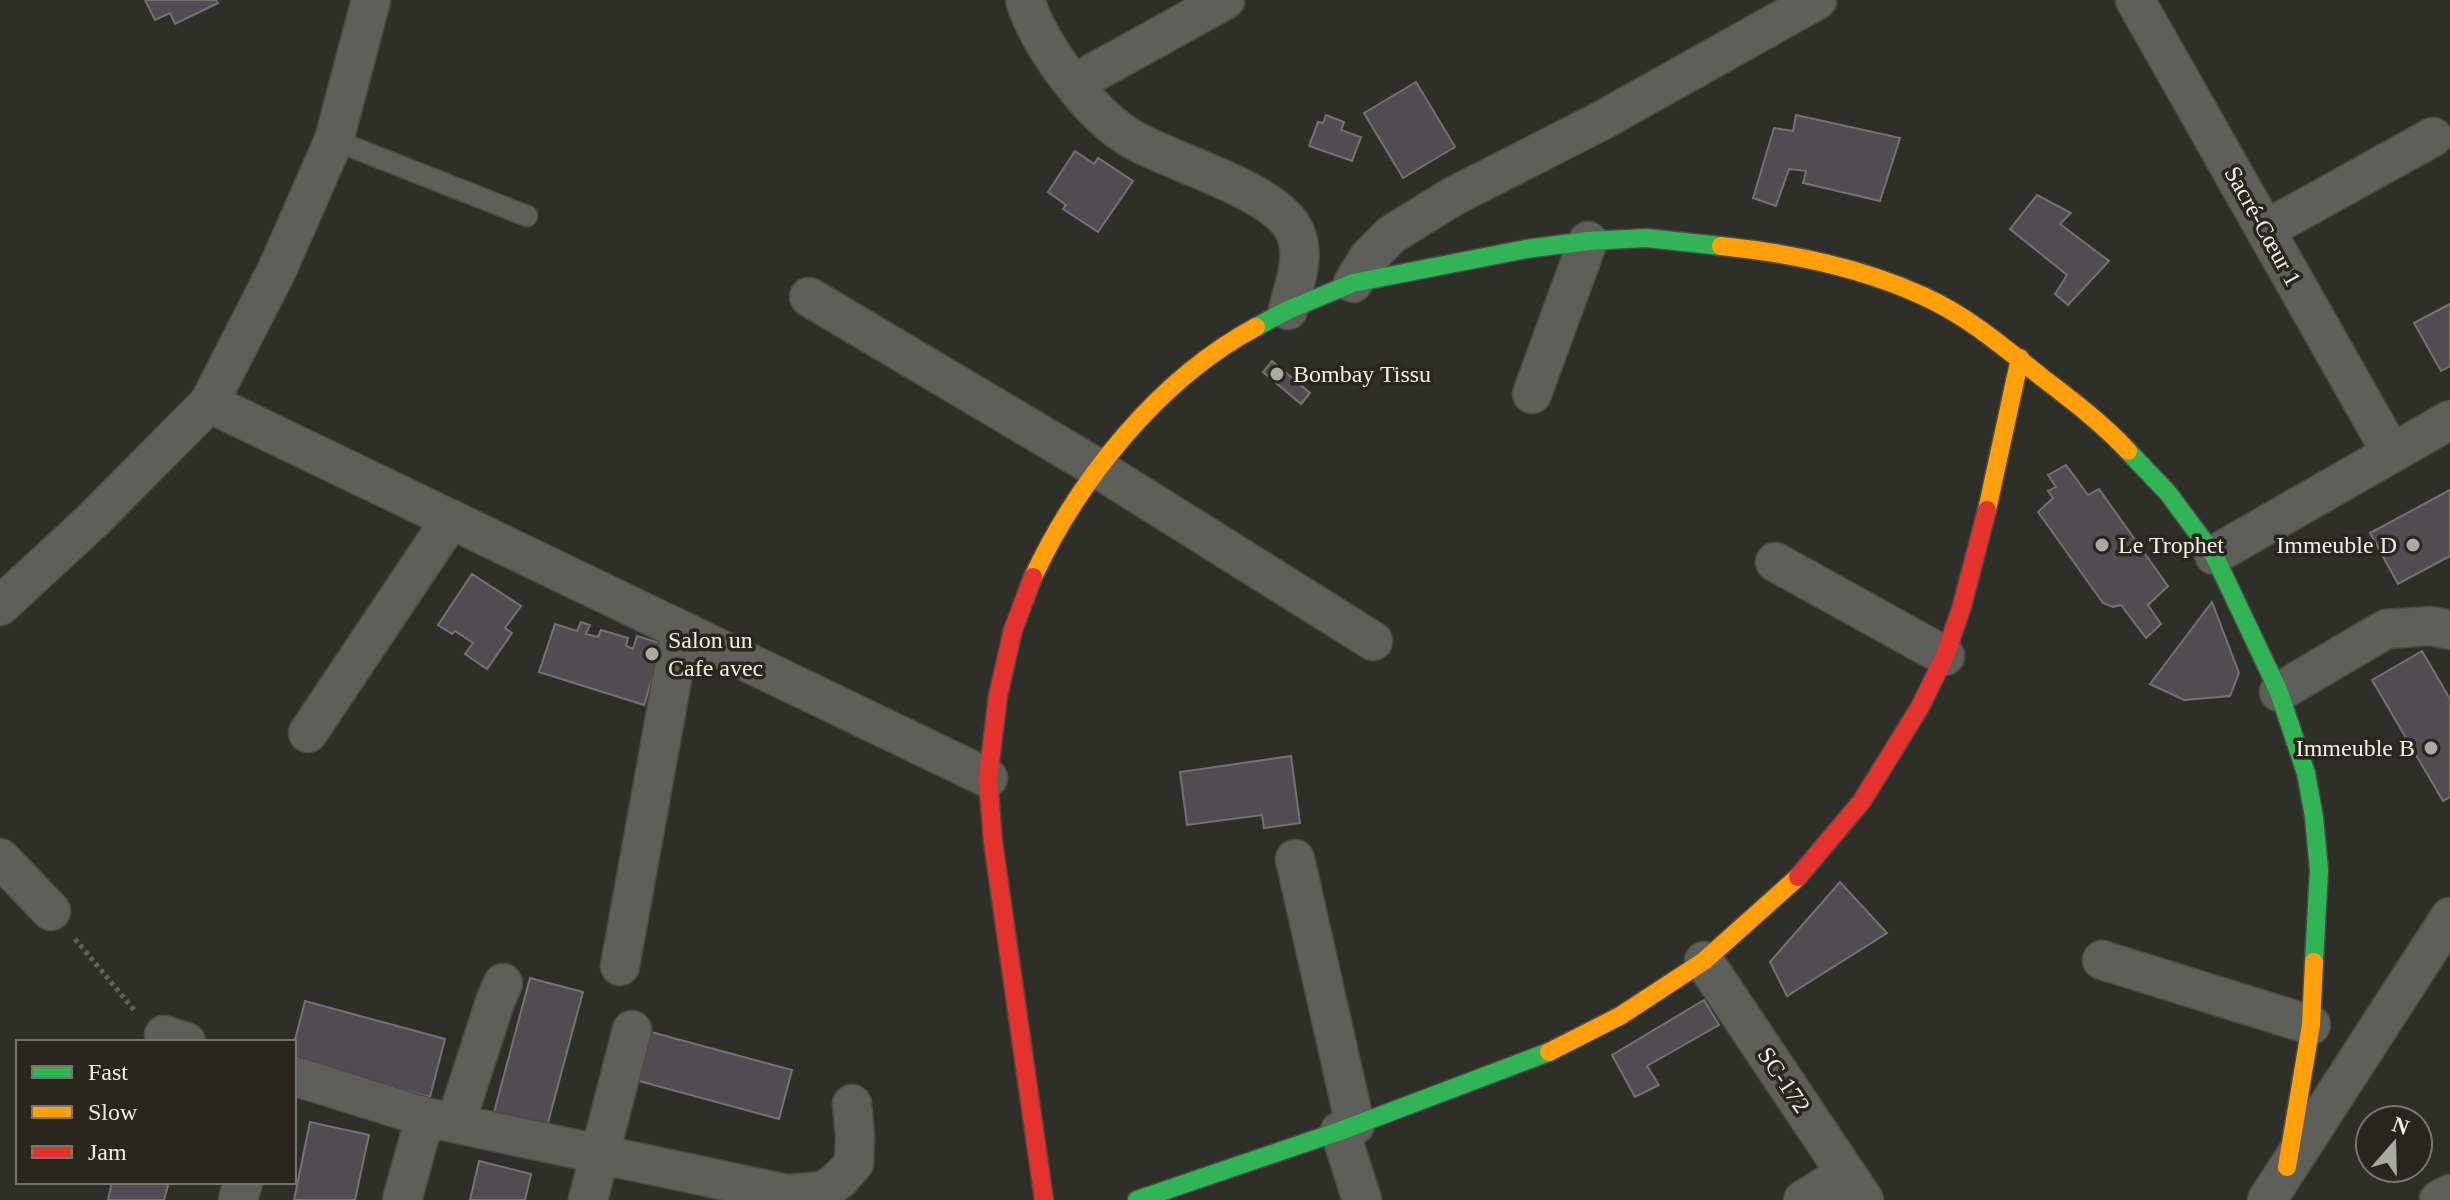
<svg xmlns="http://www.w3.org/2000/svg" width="2450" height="1200" font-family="Georgia,serif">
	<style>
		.building { fill: #514c51; stroke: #737272; stroke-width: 2 }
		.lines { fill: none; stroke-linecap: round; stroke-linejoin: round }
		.lane-casing { stroke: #4b4a45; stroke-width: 23 }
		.street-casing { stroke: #4b4a45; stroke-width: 41 }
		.fast-casing { stroke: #4b4a45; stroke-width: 21 }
		.slow-casing { stroke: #4b4a45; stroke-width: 21 }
		.jam-casing { stroke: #4b4a45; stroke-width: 21 }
		.path { stroke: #61605d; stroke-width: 5; stroke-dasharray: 4 4; stroke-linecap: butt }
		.lane { stroke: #5e5e5b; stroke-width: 20 }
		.street { stroke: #5e5e5b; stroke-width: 38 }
		.fast { stroke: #30b455; stroke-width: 18 }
		.slow { stroke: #ff9f0a; stroke-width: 18 }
		.jam { stroke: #e5322d; stroke-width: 18 }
		.poi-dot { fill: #aaaaa4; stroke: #28261d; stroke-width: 3 }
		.labels { text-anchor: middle; stroke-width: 7; stroke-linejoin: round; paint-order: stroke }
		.street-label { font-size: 24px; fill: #edece6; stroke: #28261d }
		.poi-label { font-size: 24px; fill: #edece6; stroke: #28261d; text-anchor: start }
	</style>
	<rect width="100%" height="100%" fill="#2f2f2a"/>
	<!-- building -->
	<path class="building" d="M145,0H216L218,3L175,24L170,13L155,20Z
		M1416,82L1455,147L1403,178L1364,113Z
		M1326,115L1344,122L1341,130L1361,137L1352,161L1309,146L1318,122L1323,123Z
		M1796,115L1900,138L1880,201L1803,183L1806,171L1789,169L1776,206L1753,198L1774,128L1793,131Z
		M1075,151L1094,164L1098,158L1133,181L1098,232L1063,209L1066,205L1048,192Z
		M2037,195L2071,213L2060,224L2109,261L2068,305L2055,294L2067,275L2010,229Z
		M2450,304V366L2441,371L2414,323Z
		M1272,361L1310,393L1301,404L1263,372Z
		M2066,465L2088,495L2099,489L2168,586L2148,605L2161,624L2146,638L2121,605L2113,607L2103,603L2038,512L2053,498L2048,491L2056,487L2048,475Z
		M2450,490V556L2398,584L2370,533Z
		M472,574L521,606L505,628L512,633L487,669L465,654L473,643L455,631L452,634L438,625Z
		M2212,602L2239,673L2230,696L2184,700L2150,684Z
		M581,622L590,625L586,634L598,637L601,630L628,638L626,646L633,649L637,636L663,644L644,705L539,672L555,624L577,631Z
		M2422,651L2450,699V797L2443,801L2372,680Z
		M1291,756L1300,823L1264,828L1262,815L1187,825L1180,772Z
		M1840,882L1887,933L1787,996L1770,962Z
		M530,978L583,992L546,1130L493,1116Z
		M1704,1000L1719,1025L1647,1066L1659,1085L1635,1097L1612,1055Z
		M305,1001L445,1039L430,1097L294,1060V1044Z
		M651,1032L792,1070L779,1119L639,1081Z
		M310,1122L369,1135L355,1200H294Z
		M479,1161L531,1174L525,1200H470Z
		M112,1182H169L164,1200H108Z"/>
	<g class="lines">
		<!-- lane casing -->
		<g class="lane-casing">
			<path id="lane" d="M334,140L527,216"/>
		</g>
		<!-- street casing -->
		<g class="street-casing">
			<path id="street" d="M1025,0C1039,45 1090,115 1132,139C1172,163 1277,190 1295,232C1306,257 1294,285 1288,310
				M2135,0L2391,452
				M1075,83L1225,0
				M2265,230L2433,137
				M1353,283L1368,258L1392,234L1454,196L1601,121L1817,0
				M809,297L1097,468L1373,641
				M1532,394L1588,241
				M209,403L988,778
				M2214,555L2450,420
				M1775,562L1945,656
				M0,606L93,520L209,403L277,270L334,140L371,0
				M2279,692L2386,629L2431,626L2450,630
				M308,733L451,519
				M0,858L51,911
				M1295,859L1355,1125
				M2102,960L2311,1025
				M1704,961L1864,1200
				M620,966L681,630
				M164,1035L186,1042
				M294,1076L425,1117L787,1194L824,1191L840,1179L854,1163L855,1136L852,1104
				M456,1122L495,1002L503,983
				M1340,1131L1362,1200
				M238,1200L243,1182
				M402,1200L425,1117
				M588,1200L632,1030
				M1803,1200L1846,1173
				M2267,1200L2450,917
				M2439,1200L2450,1194"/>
		</g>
		<!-- fast casing -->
		<g class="fast-casing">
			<path id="fast" d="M1256,327L1288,310L1353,283L1526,249L1588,241L1646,238L1721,246
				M2128,451L2168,493L2214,555L2279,692L2306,773L2314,817L2319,870L2314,962
				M1137,1200L1340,1131L1549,1052"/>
		</g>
		<!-- slow casing -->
		<g class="slow-casing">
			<path id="slow" d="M1721,246C1789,253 1862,268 1923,296C1968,316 2006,349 2044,379C2074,402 2103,424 2128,451
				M1987,510L2020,358
				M1033,577C1079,479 1159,379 1256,327
				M1549,1052L1620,1016L1704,961L1798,877
				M2287,1167L2311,1025L2314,962"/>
		</g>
		<!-- jam casing -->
		<g class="jam-casing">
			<path id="jam" d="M1033,577L1013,630L998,696L988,778L993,842L1044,1200
				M1798,877L1862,801L1920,707L1945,656L1962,606L1987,510"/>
		</g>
		<!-- path -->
		<path class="path" d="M75,939L135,1011"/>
		<!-- lane -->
		<use href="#lane" class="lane"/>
		<!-- street -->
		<use href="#street" class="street"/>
		<!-- fast -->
		<use href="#fast" class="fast"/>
		<!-- slow -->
		<use href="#slow" class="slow"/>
		<!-- jam -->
		<use href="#jam" class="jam"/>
	</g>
	<!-- markers -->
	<g class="poi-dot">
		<circle cx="1277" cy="374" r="8"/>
		<circle cx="2102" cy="545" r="8"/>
		<circle cx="2413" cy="545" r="8"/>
		<circle cx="652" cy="654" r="8"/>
		<circle cx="2431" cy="748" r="8"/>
	</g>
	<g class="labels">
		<!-- street labels -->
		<g class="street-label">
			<text transform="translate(2263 226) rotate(61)" y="8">Sacré-Cœur 1</text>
			<text transform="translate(1784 1080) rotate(56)" y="8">SC-172</text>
		</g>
		<!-- poi labels -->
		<g class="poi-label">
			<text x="1293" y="382">Bombay Tissu</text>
			<text x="2118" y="553">Le Trophet</text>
			<text x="2397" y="553" text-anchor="end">Immeuble D</text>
			<text x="668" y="648">Salon un<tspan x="668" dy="28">Cafe avec</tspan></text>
			<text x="2415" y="756" text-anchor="end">Immeuble B</text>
		</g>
	</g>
	<!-- legend -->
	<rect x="16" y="1040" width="280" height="144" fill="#28261d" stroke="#77756d" stroke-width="2"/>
	<rect x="32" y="1066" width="40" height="12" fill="#30b455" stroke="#77756d" stroke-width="2"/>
	<text x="88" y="1080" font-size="24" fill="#edece6">Fast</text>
	<rect x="32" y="1106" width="40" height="12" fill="#ff9f0a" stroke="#77756d" stroke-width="2"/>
	<text x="88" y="1120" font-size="24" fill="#edece6">Slow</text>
	<rect x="32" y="1146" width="40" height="12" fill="#e5322d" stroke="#77756d" stroke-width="2"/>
	<text x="88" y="1160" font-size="24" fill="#edece6">Jam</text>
	<!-- north arrow -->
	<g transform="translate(2394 1144) rotate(20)"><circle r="38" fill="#28261d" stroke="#77756d" stroke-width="2"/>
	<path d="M0-6L14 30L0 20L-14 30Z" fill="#aaaaa4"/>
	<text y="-12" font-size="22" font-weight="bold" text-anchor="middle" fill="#edece6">N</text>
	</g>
</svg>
